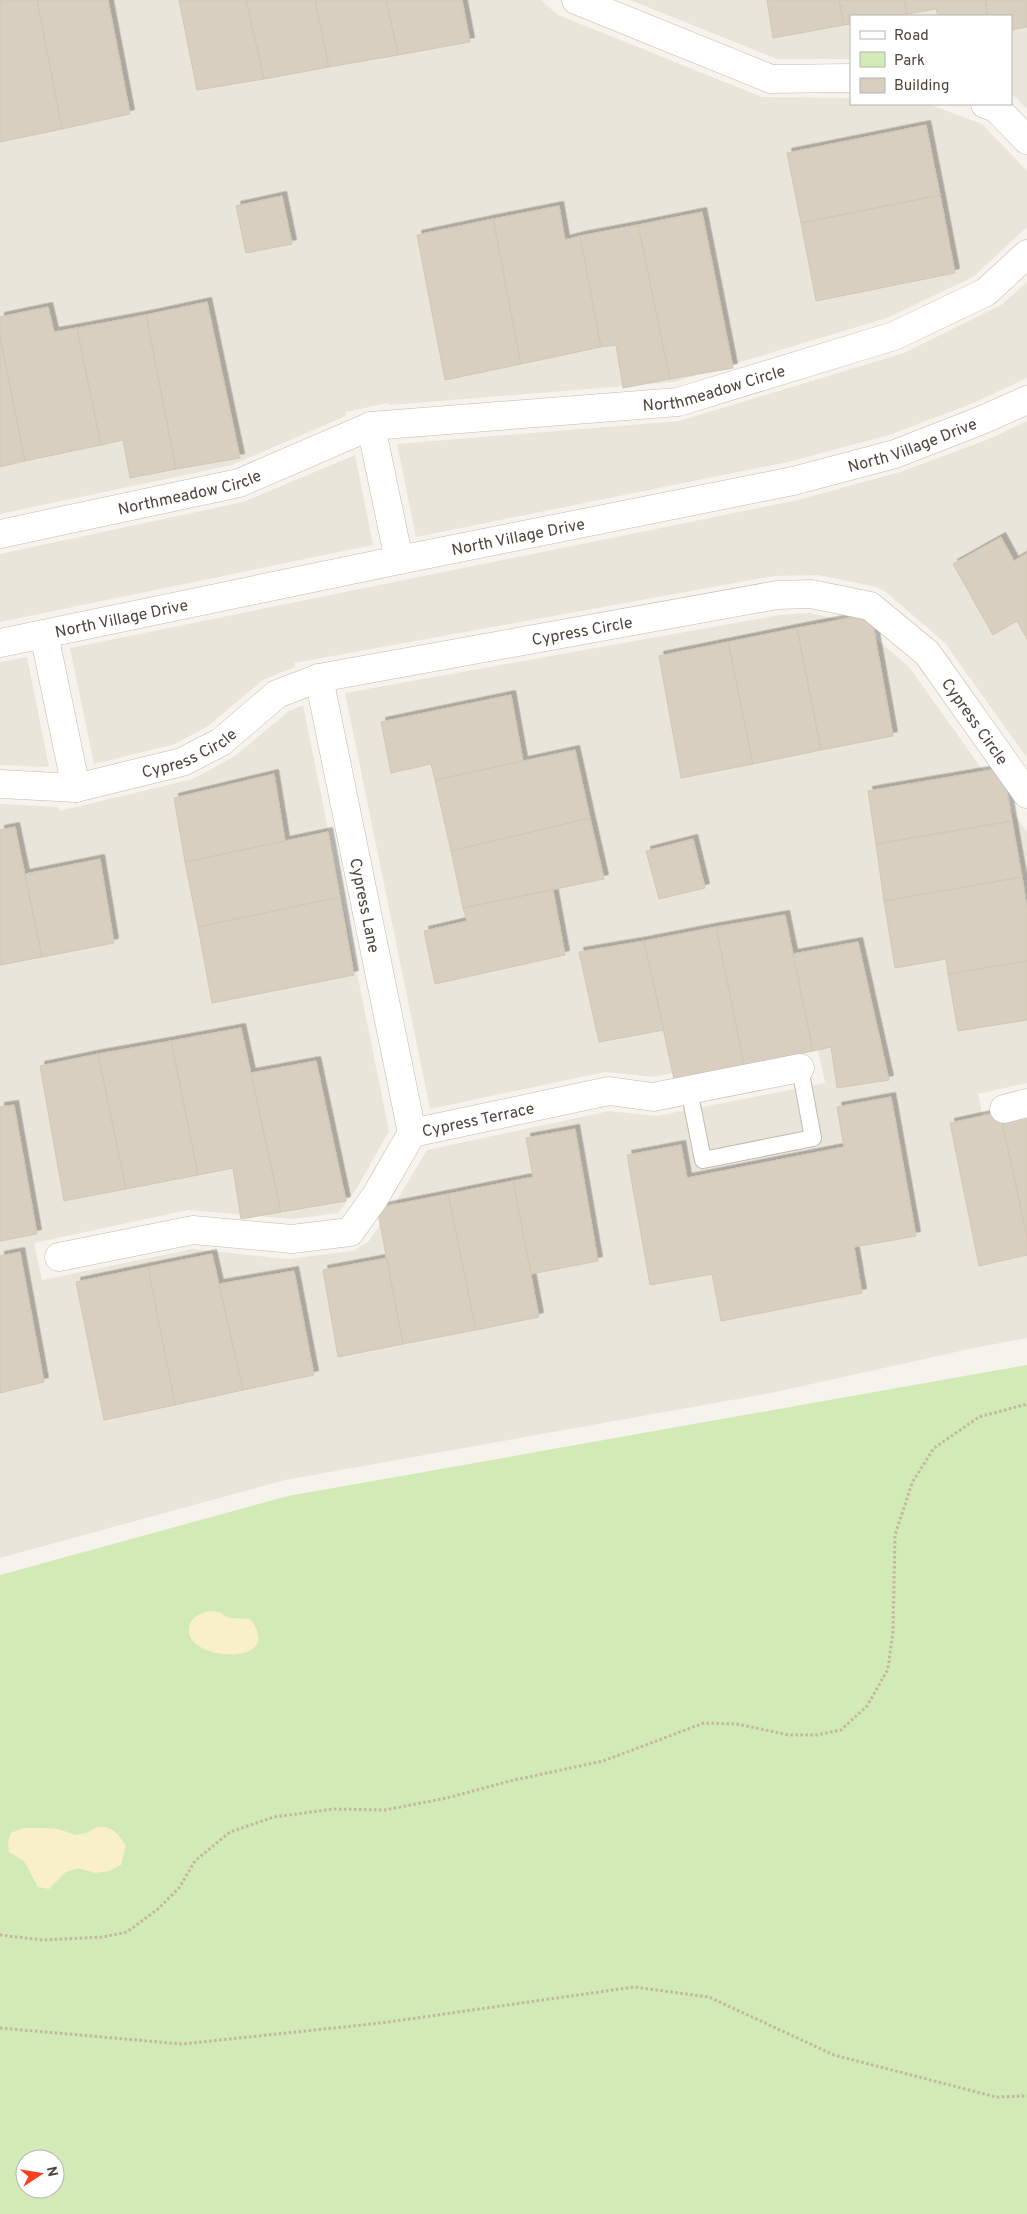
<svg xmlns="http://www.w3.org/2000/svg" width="1027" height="2214" font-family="Overpass,sans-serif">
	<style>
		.residential { fill: #eae5da }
		.green { fill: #d2eab5; fill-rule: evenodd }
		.sand { fill: #f9efc9 }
		.building { fill: #d8cfc1; stroke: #d3c7b4; filter: url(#shadow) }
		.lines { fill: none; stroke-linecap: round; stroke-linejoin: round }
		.service-casing { stroke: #c2bbae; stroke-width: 18 }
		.minor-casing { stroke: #c2bbae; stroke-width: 29 }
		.tertiary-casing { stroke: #c2bbae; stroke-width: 29 }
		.path { stroke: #c4b79f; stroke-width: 3; stroke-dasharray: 2.5 2.5; stroke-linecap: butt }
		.service { stroke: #fff; stroke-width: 16 }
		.minor { stroke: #fff; stroke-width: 28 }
		.tertiary { stroke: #fff; stroke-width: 28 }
		.labels { text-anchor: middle; stroke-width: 4; stroke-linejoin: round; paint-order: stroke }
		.street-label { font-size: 16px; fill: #4b4439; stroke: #fff }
	</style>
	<defs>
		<filter id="shadow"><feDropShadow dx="4.5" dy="-4.5" stdDeviation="0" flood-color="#0004"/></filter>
	</defs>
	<rect width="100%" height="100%" fill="#f6f3ec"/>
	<!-- residential -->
	<path class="residential" d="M0,0H541L558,15L762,97L851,98V104H928L982,124L1027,171V227L973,277L887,318L674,382L389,405L388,403L346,412V416L232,465L0,514Z
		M630,0H1027V109L1011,93V16H851V59H777Z
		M1027,282V378L973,403L889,435L788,462L416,537L397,444L679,421L904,353L1001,305Z
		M1027,421V758L945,643L886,592L877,587L818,575L774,576L294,663L295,667L263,680L208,726L175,744L94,764L70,648L798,500L900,472L989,439Z
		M355,455L373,545L0,622V554L243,502Z
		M809,613L859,624L909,667L1027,832V1083L978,1094L986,1132L1027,1123V1338L974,1348L771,1393L285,1480L0,1558V804L58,807L59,811L193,779L235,756L289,711L303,705L389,1131L357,1188L338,1213L292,1219L188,1210L34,1243L42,1280L193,1249L288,1259L353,1251L369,1241L394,1205L427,1150L609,1111L656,1116L825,1083L817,1045L653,1077L605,1072L430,1109L345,693L779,615Z
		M27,657L49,767L0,765V662Z"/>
	<!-- green -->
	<path class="green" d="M1027,1365V2214H0V1575L288,1496ZM25,2159H55V2189H25Z"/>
	<!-- sand -->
	<path class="sand" d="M208,1611L219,1612L229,1618L250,1619C287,1666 191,1662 189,1632C188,1619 197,1615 208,1611Z
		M97,1827C113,1826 118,1833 126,1846L121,1865L109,1871L95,1873L78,1868L66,1872L49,1889L38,1887L24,1861L9,1852L8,1842L11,1833L23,1828H41L58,1829L76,1835L86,1833Z"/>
	<!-- building -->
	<path class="building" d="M0,0H37L62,129L0,142Z
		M37,0H108L130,114L62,129Z
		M179,0H246L264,79L197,90Z
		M246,0H315L329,67L264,79Z
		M315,0H386L398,55L329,67Z
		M386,0H462L470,42L398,55Z
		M767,0H839L844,25L773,38Z
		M839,0H904L907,14L895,16H851V24L844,25Z
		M904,0H985L988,16H938L936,9L907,14Z
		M985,0H1027V27L1011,30V16H988Z
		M926,125L940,195L801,223L787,153Z
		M940,195L955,273L816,301L801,223Z
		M282,196L292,244L246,253L236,206Z
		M559,206L565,240L580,236L601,347L521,364L493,219Z
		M702,212L733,368L670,379L638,225Z
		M493,219L521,364L445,380L417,235Z
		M638,225L670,379L623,388L616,345L601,347L580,236Z
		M207,302L240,458L176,469L146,315Z
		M48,307L54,332L77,328L101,445L25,461L0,337V317Z
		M146,315L176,469L130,478L123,440L101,445L77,328Z
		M0,337L25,461L0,467Z
		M1001,537L1014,561L1027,553V639L1017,621L993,635L953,564Z
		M871,614L893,736L821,750L797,628Z
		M797,628L821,750L753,764L728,642Z
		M728,642L753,764L681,778L659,656Z
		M511,695L523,761L435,780L431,764L391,773L381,722Z
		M575,750L590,818L451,851L435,780Z
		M1003,768L1012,821L876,844L868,791Z
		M274,774L285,841L185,862L174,798Z
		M590,818L604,879L463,908L451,851Z
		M1012,821L1022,877L884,901L876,844Z
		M15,827L42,957L0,965V830Z
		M328,832L340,897L198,927L185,862Z
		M693,839L705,888L659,899L646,851Z
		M100,859L114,943L42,957L25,874Z
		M1022,877L1027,908V961L948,974L946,959L895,968L884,901Z
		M553,890L565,955L435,984L424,931L467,921L463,908Z
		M340,897L354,975L212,1003L198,927Z
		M785,915L813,1051L744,1065L716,927Z
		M716,927L744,1065L674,1079L644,941Z
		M644,941L664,1030L599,1042L579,952Z
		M858,942L889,1080L837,1088L831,1047L813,1051L793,954Z
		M1027,961V1020L958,1031L948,974Z
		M241,1028L281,1212L241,1219L233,1168L198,1175L171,1041Z
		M171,1041L198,1175L126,1189L98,1054Z
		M98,1054L126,1189L64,1201L40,1066Z
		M316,1061L346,1201L281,1212L251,1073Z
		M891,1097L916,1236L854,1247L862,1293L721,1321L712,1274L650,1285L627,1155L681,1145L687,1178L844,1147L837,1107Z
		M14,1105L37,1234L0,1241V1107Z
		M1027,1106V1237L1000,1112Z
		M1000,1112L1027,1237V1255L979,1266L950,1123Z
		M575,1129L598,1261L531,1274L513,1181L533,1177L526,1138Z
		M513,1181L539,1317L476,1330L448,1194Z
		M448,1194L476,1330L403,1344L377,1208Z
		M20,1252L44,1382L0,1393V1256Z
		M212,1254L243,1390L175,1405L148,1267Z
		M387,1258L403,1344L338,1357L323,1270Z
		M148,1267L175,1405L104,1420L76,1282Z
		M294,1271L314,1375L243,1390L219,1284Z"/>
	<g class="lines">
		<!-- service casing -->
		<g class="service-casing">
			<path id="service" d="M689,1090L703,1160L813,1138L800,1068"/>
		</g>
		<!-- minor casing -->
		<g class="minor-casing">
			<g id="minor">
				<path d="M576,0L771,79L851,78"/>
				<path d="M985,104L996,108L1027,140"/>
				<path d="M371,426L399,560"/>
				<path id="s1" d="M0,534L239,483L371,426L678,402L894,336L986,292L1027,254"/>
				<path d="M44,634L76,788"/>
				<path id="s2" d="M319,678L412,1133"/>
				<path id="s3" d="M0,784L76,788L182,762L221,742L277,694L319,678L777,595L811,594L870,606L927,653L1027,794"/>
				<path d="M1004,1109L1027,1103"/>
				<path id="s4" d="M59,1257L193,1230L292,1239L350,1232L375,1197L412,1133L609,1091L653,1097L800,1068"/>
			</g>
		</g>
		<!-- tertiary casing -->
		<g class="tertiary-casing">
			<g id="tertiary">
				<path id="s5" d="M0,643L399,560L793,481L895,454L982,420L1027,400"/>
			</g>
		</g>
		<!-- path -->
		<path class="path" d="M0,1935L43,1940L103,1937L127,1932L158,1909L179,1888L195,1861L230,1832L274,1817L334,1809L385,1810L447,1798L510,1781L603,1761L704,1723L737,1724L789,1735H817L841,1730L867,1706L888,1669L893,1631L895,1535L912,1483L934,1448L979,1417L1027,1404
			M0,2028L182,2044L381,2023L634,1987L709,1997L834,2055L996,2097L1027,2096"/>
		<!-- service -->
		<use href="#service" class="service"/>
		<!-- minor -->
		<use href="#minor" class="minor"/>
		<!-- tertiary -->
		<use href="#tertiary" class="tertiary"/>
	</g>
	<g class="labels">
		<!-- street labels -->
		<g class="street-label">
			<text dy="6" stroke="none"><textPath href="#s1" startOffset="734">Northmeadow Circle</textPath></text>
			<text dy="6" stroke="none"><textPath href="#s5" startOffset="934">North Village Drive</textPath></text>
			<text dy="6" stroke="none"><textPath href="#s1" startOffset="194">Northmeadow Circle</textPath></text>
			<text dy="6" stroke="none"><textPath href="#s5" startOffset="529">North Village Drive</textPath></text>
			<text dy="6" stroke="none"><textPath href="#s5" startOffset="124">North Village Drive</textPath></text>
			<text dy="6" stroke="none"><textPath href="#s3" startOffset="615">Cypress Circle</textPath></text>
			<text dy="6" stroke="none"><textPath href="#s3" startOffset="1065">Cypress Circle</textPath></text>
			<text dy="6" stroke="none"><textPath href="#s3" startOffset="195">Cypress Circle</textPath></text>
			<text dy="6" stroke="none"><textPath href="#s2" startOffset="232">Cypress Lane</textPath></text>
			<text dy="6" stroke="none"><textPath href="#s4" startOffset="479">Cypress Terrace</textPath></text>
		</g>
	</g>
	<!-- legend -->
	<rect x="850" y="15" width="162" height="90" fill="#ffffff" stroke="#b7b4b0"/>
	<rect x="860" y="31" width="25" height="8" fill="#ffffff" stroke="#b7b4b0"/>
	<text x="894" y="40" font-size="15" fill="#4b4439">Road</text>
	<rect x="860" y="52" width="25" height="15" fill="#d2eab5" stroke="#b7b4b0"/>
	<text x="894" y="65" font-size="15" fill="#4b4439">Park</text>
	<rect x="860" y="78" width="25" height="15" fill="#d8cfc1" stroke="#b7b4b0"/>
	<text x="894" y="90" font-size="15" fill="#4b4439">Building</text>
	<!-- north arrow -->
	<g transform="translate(40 2174) rotate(78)"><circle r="24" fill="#ffffff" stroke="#b7b4b0"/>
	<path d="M0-4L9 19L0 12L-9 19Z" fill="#fc3f1d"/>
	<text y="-8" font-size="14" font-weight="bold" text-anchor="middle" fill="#4b4439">N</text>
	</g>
</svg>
